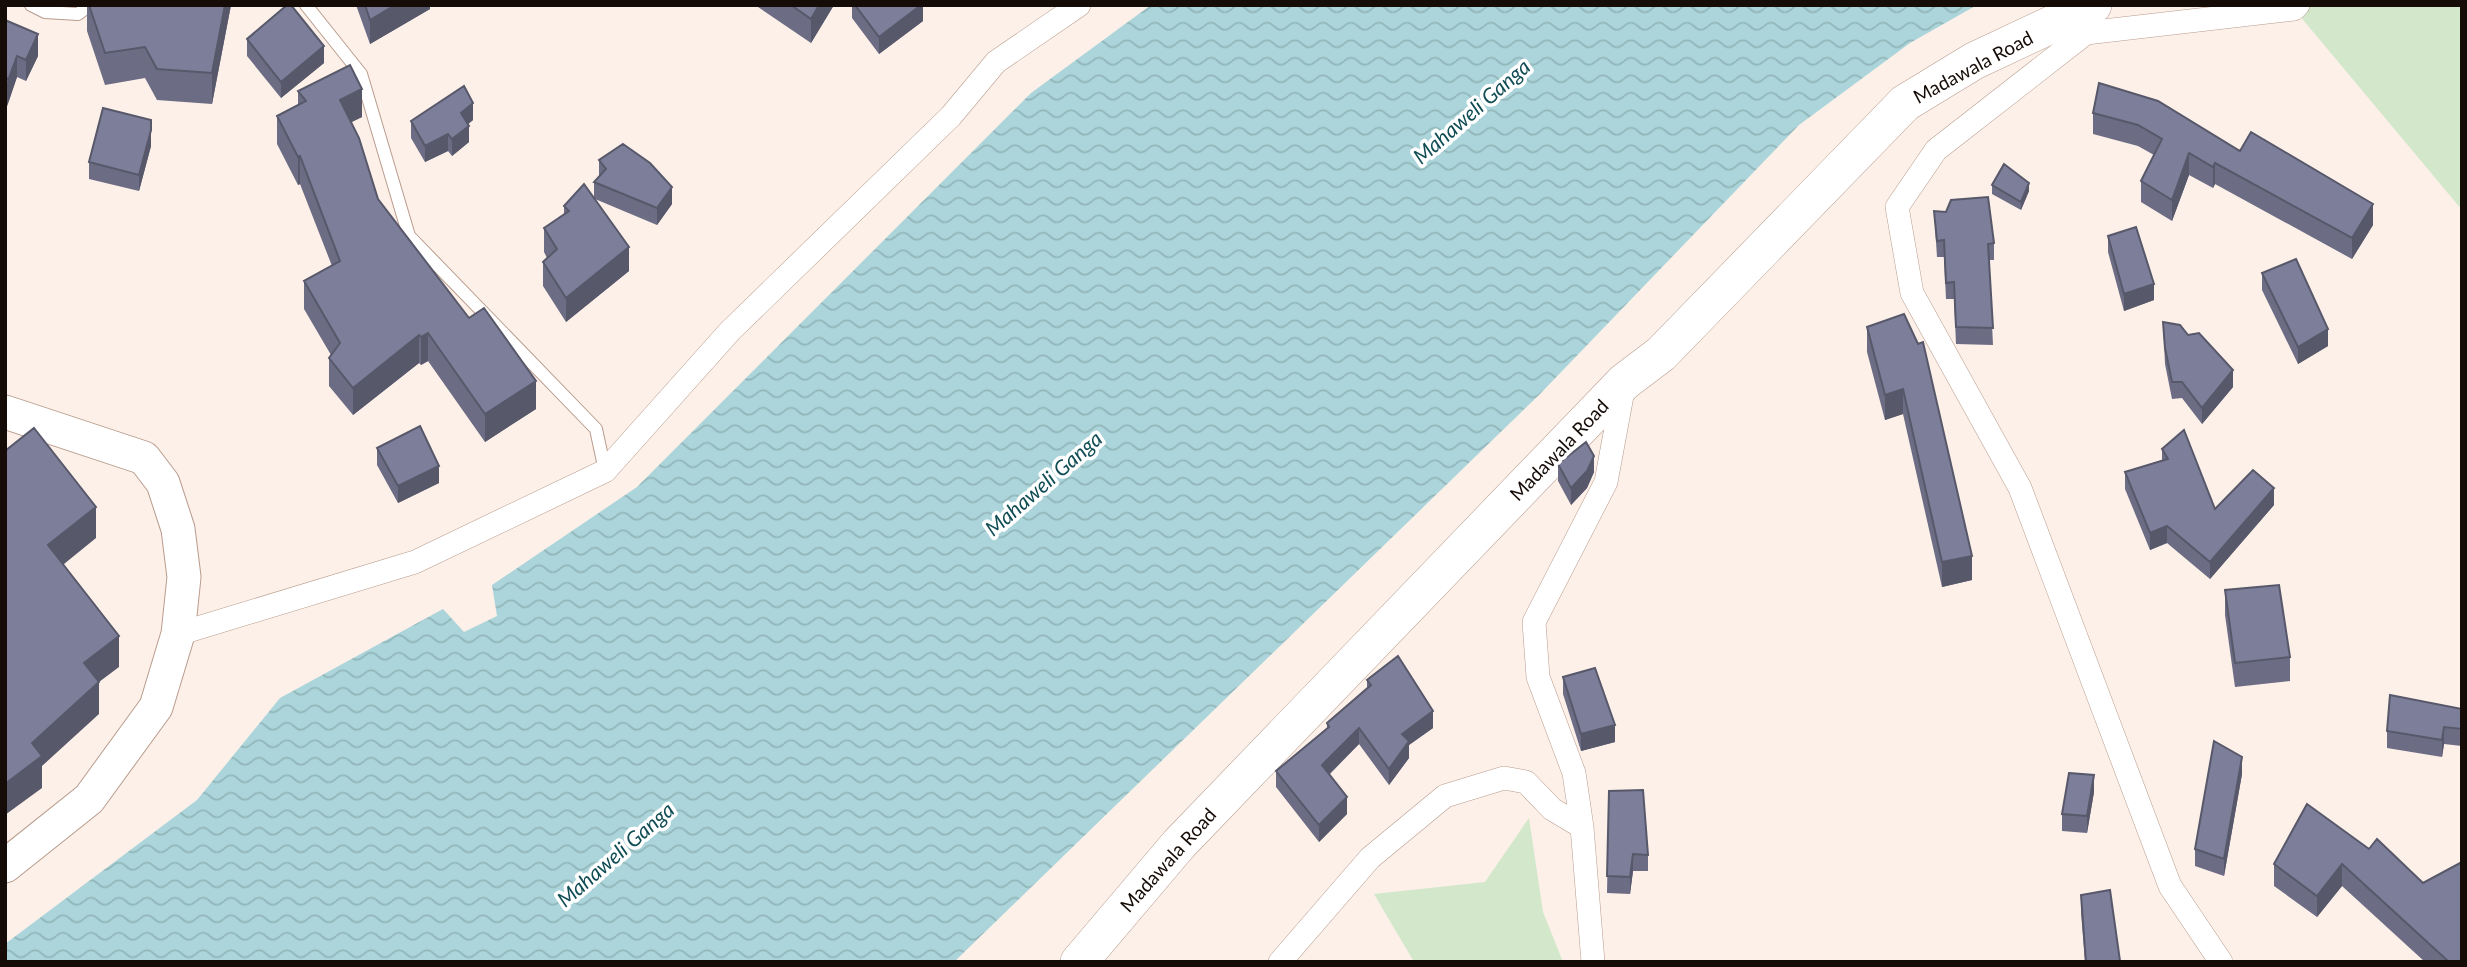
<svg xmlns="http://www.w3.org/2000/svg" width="2467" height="967" font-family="Lato,sans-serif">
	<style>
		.park { fill: #d3e7ca }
		.water { fill: url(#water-waves) }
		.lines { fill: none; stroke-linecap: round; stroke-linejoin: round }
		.lane-casing { stroke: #b99c8d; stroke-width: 14 }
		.street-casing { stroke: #b99c8d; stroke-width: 24 }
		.secondary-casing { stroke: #b99c8d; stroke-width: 35 }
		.primary-casing { stroke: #b99c8d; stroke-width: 38 }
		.lane { stroke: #fff; stroke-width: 12 }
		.street { stroke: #fff; stroke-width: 23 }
		.secondary { stroke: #fff; stroke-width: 33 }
		.primary { stroke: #fff; stroke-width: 37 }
		.wall { fill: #6c6c84 }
		.shaded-wall { fill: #58586b }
		.building { fill: #7d7e99; stroke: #58586b; stroke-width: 2 }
		.labels { text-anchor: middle; stroke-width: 7; stroke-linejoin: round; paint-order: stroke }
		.street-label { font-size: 19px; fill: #160c07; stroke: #fff }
		.water-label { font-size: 21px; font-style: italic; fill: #114d54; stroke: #fff }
	</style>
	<defs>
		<pattern id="water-waves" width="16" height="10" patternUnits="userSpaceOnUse" patternTransform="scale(1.75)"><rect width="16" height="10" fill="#abd5da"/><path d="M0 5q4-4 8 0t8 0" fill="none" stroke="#92b6ba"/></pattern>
	</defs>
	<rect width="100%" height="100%" fill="#fcf0e9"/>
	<!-- park -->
	<path class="park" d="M2298,5H2462V210L2294,9Z
		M1529,818L1543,912L1563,962H1414L1374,894L1485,882Z"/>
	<!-- water -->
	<path class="water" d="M1151,5H1977L1910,43L1799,125L1539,395L954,962H5V944L197,800L280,698L443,609L464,632L497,616L492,585L637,487L1031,93Z"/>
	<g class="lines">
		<!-- lane casing -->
		<g class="lane-casing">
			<path id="lane" d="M31,5L45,12L78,14L90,5
				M306,5L361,74L409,236L596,429L605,471"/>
		</g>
		<!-- street casing -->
		<g class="street-casing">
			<path id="street" d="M178,634L415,562L605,471L730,331L951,116L996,62L1079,5
				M1280,962L1370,858L1445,796L1504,778L1526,782L1552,809L1582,827
				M1593,962L1582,827L1574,773L1538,677L1534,622L1606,482L1624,385
				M2221,962L2170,886L2020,488L1912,293L1897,207L1936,150L2086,33L2294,9L2298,5"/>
		</g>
		<!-- secondary casing -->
		<g class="secondary-casing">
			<path id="secondary" d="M5,412L144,458L163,483L178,529L184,577L178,634L156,707L89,799L5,866"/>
		</g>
		<!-- primary casing -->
		<g class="primary-casing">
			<path id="primary" d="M1079,962L1179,844L1624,382L1661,354L1905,103L1974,61L2093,5"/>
		</g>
		<!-- lane -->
		<use href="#lane" class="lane"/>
		<!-- street -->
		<use href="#street" class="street"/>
		<!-- secondary -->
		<use href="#secondary" class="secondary"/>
		<!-- primary -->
		<use href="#primary" class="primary"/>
	</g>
	<!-- wall -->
	<path class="wall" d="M87,5H231L212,104L157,100L145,78L105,85L87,31Z
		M356,5H430V9L370,44Z
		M755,5H834L811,43Z
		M852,5H923V21L879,54L852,18Z
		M5,20L38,56L26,81L17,77L9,101Z
		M247,39L324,63L281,98L247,56Z
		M298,91L362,117L351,122L378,199L536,409L485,442L428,361L421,365L419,363L353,415L329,386V358L331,355L304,309V281L332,266L300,184L298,185L277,144V116L298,105Z
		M2093,113L2240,151L2373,225L2352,259L2215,184L2213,188L2189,175L2172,221L2141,202V181L2154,155L2138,146L2093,134Z
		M473,120L468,124L469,142L452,156L448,151L425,162L411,138V121Z
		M151,146L139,191L89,179V162Z
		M599,160L672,204L657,225L595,199L629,271L566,322L543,286V262L547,258L544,252V228L564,215V206L594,197V182L599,176Z
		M1992,185L2029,191L2021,210L1992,194Z
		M1934,211L1994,243V260H1989L1993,345L1956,344L1954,299H1946L1944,257H1937Z
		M2108,236L2154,300L2124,311L2108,252Z
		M2262,273L2328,346L2298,364L2262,290Z
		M2163,322L2233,387L2202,424L2182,398L2172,399L2165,364Z
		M1867,327L1918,344L1972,580L1942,587L1903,414L1885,420L1867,352Z
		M377,448L439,483L398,503L377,465Z
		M2162,449L2215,509L2274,505L2210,579L2167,543L2150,550L2125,489V472L2162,460Z
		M1558,464L1594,472L1587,488L1571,505L1558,481Z
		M2225,590L2290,657V681L2235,687L2225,615Z
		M1563,677L1615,742L1581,751L1563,694Z
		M1367,680L1433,728L1409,745V758L1389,785L1359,744L1330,774L1347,814L1319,842L1276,787V771L1327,728V723L1367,689Z
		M2462,709V746L2444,744L2442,757L2387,748V731Z
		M2242,774L2224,876L2195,866V849Z
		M1609,791L1648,855V871H1633L1630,894L1607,893Z
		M2094,792L2087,833L2062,831V814Z
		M2369,849L2462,962H2425L2342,886L2317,917L2274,886V864Z
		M2081,895L2120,962H2085L2081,912Z"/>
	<!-- shaded-wall -->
	<path class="shaded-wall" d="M225,5H231L212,104V73Z
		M395,5H430V9L370,44V20Z
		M819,5H834L811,43V19Z
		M921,5H923V21L879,54V37Z
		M38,34V56L26,81V60Z
		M324,46V63L281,98V82Z
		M17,56V77L9,100V78Z
		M9,80V101L5,112V90Z
		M362,89V117L340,128V100Z
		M473,103V120L461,130V113Z
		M469,126V142L452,156V139Z
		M151,130V146L139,191V175Z
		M448,134V151L425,162V146Z
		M2189,153V175L2172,221V200Z
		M300,156V184L298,185V157Z
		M2215,163V184L2213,188V167Z
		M2029,183V191L2021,210V202Z
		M672,187V204L657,225V208Z
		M2373,204V225L2352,259V238Z
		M629,247V271L566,322V298Z
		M2154,284V300L2124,311V294Z
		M2328,329V346L2298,364V347Z
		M428,333V361L421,365V337Z
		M419,335V363L353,415V388Z
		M2233,370V387L2202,424V408Z
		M536,381V409L485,442V414Z
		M1903,389V414L1885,420V395Z
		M1594,456V472L1587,488L1571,505V488Z
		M439,466V483L398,503V486Z
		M2274,488V505L2210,579V562Z
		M96,507V538L48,577V545Z
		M2167,526V543L2150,550V533Z
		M1972,556V580L1942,587V562Z
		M119,636V667L99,682V714L42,766V788L5,815V784L84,663Z
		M1433,711V728L1409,745V758L1389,785V769L1402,734Z
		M1615,725V742L1581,751V734Z
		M2444,727V744L2442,757V740Z
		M1359,728V744L1322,781V765Z
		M2242,757V774L2224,876V859Z
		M2094,775V792L2087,833V816Z
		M1347,797V814L1319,842V825Z
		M1633,854V871L1630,894V877Z
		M2342,864V886L2317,917V896Z"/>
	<!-- building -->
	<path class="building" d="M89,5H225L212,73L157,69L145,47L105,53Z
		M287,5H291L324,46L281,82L247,39Z
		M365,5H395L370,20Z
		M791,5H819L811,19Z
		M855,5H921L879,37Z
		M5,20L38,34L26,60L17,56L9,78L5,79L9,80L5,90Z
		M350,65L362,89L340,100L359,138L378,199L469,318L484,308L536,381L485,414L428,333L421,337L419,335L353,388L329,358L340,343L304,281L340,261L300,156L298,157L277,116L306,101L298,91Z
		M2099,83L2158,101L2240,151L2251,132L2373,204L2352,238L2215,163L2213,167L2189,153L2172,200L2141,181L2162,139L2138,125L2093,113Z
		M464,86L473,103L461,113L469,126L452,139L448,134L425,146L411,121Z
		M103,108L151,120V130L139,175L89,162Z
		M623,144L650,163L672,187L657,208L594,182L606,169L599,160Z
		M2004,164L2029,183L2021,202L1992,185Z
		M584,184L629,247L566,298L543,262L557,249L544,228L569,211L564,206Z
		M1988,197L1994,243L1988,244L1993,328L1956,327L1954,282L1946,283L1944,240L1937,241L1934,211L1946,212L1951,200Z
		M2136,227L2154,284L2124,294L2108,236Z
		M2296,259L2328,329L2298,347L2262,273Z
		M1904,314L1918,344L1923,342L1972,556L1942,562L1903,389L1885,395L1867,327Z
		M2163,322L2180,325L2188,335L2199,333L2233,370L2202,408L2182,382H2172L2165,348Z
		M420,426L439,466L398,486L377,448Z
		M34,428L96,507L48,545L119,636L84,663L99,682L32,743L42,756L5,784V451Z
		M2184,430L2215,509L2253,470L2274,488L2210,562L2167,526L2150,533L2125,472L2168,459L2162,449Z
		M1586,442L1594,456L1587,471L1571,488L1558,464Z
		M2279,585L2290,657L2235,663L2225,590Z
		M1398,656L1433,711L1402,734L1409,741L1389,769L1359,728L1322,765L1347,797L1319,825L1276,771L1329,727L1327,723L1371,685L1367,680Z
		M1595,668L1615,725L1581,734L1563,677Z
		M2390,695L2462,709V729L2444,727L2442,740L2387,731Z
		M2214,741L2242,757L2224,859L2195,849Z
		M2069,773L2094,775L2087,816L2062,814Z
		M1643,790L1648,855L1633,854L1630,877L1607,876L1609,791Z
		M2307,804L2369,849L2377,839L2423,883L2462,862V959L2459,962H2449L2342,864L2317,896L2274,864Z
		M2110,890L2120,961L2116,962H2086L2081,895Z"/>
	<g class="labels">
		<!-- street labels -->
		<g class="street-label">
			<text transform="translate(1973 67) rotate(-28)" y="7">Madawala Road</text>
			<text transform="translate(1559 450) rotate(-46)" y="7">Madawala Road</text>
			<text transform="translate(1168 860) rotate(-48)" y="7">Madawala Road</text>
		</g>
		<!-- water labels -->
		<g class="water-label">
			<text transform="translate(1472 112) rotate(-41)" y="7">Mahaweli Ganga</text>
			<text transform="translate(1044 484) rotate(-41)" y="7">Mahaweli Ganga</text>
			<text transform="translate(616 855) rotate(-41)" y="7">Mahaweli Ganga</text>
		</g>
	</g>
	<!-- border -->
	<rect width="2467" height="967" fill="none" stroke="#160c07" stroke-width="14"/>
</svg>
